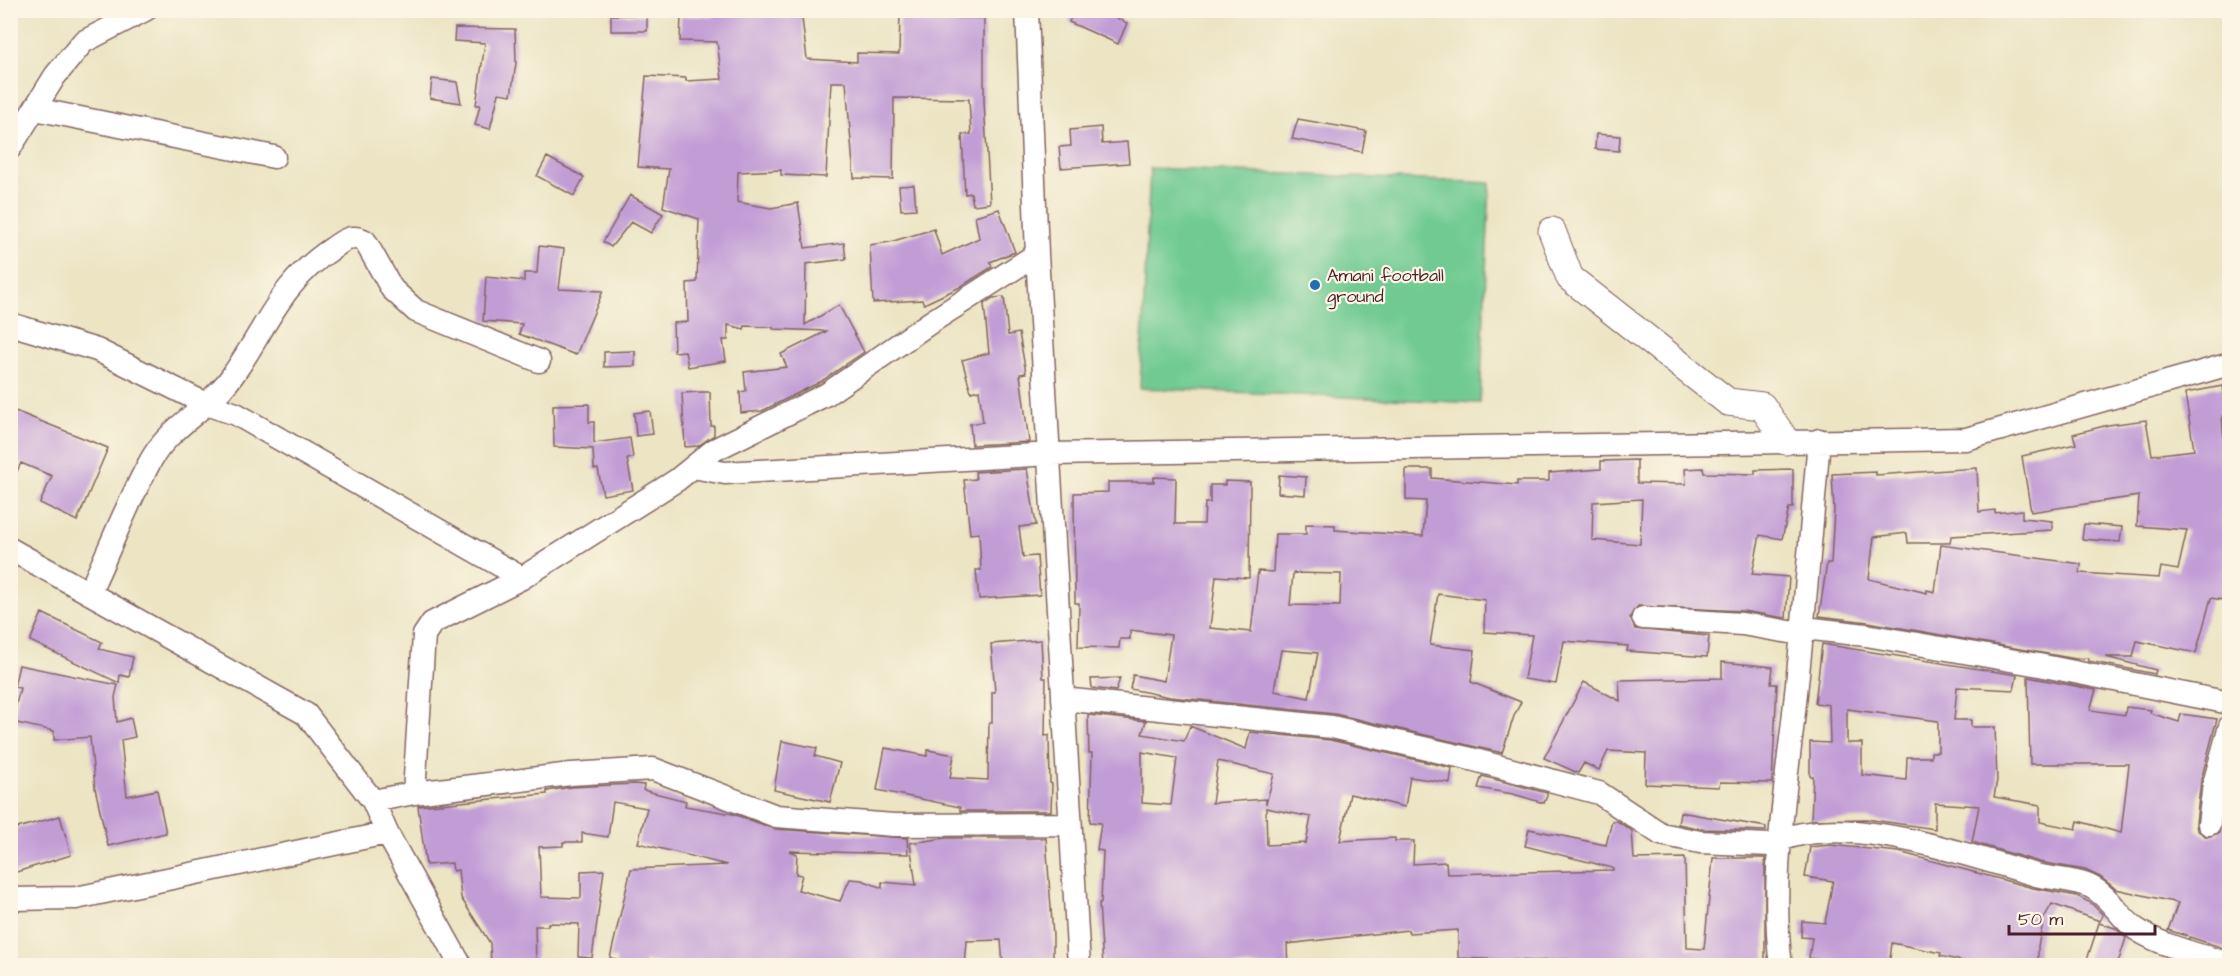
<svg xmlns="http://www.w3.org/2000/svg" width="2240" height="976" font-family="'Architects Daughter',sans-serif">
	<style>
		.pitch { fill: #70ca92; stroke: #5d745e; stroke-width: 1.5 }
		.building { fill: #c19dd6; fill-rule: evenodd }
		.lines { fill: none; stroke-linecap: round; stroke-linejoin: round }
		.minor-casing { stroke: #836460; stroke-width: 25 }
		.tertiary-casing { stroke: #836460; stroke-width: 29 }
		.minor { stroke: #fff; stroke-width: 22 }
		.tertiary { stroke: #fff; stroke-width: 27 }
		.poi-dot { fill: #1f6fb2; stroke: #fcf5e5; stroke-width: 2 }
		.labels { text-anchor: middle; stroke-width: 4.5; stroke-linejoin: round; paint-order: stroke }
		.poi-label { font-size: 18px; fill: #4a1f2b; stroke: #fcf5e5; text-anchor: start }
	</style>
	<rect width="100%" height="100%" fill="#fcf5e5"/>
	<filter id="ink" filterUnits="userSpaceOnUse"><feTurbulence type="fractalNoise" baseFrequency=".0167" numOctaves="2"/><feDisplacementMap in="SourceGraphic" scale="12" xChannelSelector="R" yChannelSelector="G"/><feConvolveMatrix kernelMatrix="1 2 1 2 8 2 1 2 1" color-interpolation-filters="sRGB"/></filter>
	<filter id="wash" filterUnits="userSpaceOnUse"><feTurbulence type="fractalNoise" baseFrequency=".008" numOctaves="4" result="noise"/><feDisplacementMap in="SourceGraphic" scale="24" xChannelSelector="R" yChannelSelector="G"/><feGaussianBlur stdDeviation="1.35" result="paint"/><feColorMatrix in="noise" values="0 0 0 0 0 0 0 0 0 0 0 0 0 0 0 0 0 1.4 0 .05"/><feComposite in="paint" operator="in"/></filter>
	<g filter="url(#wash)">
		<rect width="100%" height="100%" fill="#ece4c3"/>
		<!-- pitch -->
		<path class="pitch" d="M1150,168L1490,183L1480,403L1140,388Z"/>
		<g id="blocks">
			<!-- building -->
			<path class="building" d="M713,10H801L807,59L857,62V53L899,54L900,11H914V17L984,18V102L990,203L973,205L971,193L965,194L962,135L971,134L969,99L894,98L893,179L854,178L846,82H831L826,177L781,175V170L738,172L737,202L771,208L798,203L805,248L844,243L846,259L806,264L805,325L839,305L864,352L820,382L762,411L741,413L740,392L746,391L744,372L787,367L781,354L827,331L773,329V327L745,326L744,329L728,325V340H723L726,361L688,367L685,351L674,352L673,323L688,322L687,283L697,282L699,219L663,207L669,169L638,167L646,76L686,78V81L722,79L717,42L680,41L681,16L713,17Z
				M1074,10H1100L1127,23L1118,44L1069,22Z
				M611,15H647V31H611Z
				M455,28L515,29L516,63L511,95L499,93L490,129L475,125L480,105H476L485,43L454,41Z
				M432,79L457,82L461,103L430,98Z
				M1298,119L1366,131L1362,152L1292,139Z
				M1101,127L1102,144L1127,142L1129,163L1061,168L1059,147L1071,146L1070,130Z
				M1596,134L1620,136L1619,151L1595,149Z
				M547,157L584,177L574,196L537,176Z
				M914,185L916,209L901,210L899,186Z
				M630,195L663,214L651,233L631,222L611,247L603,242Z
				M999,209L1015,252L990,262L992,267L960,287L924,304L922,300L873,303L870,245L890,242L934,229L942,255L979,238L975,216Z
				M539,246L564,249L559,289L603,291L576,355L519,334L522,324L483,321L486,277L524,281V273H537Z
				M1004,297L1008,335L1019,333L1026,373L1020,374L1029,442L972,445L970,424L983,422L979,390L971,392L962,360L989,353L984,304L993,298Z
				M635,351V366L604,367V352Z
				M2223,386L2227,415L2222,416L2225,450H2229V601L2211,598L2196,653L2137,641L2133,657H2106L2156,670L2155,674L2088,661L2089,658L2076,659L1868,622L1819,616L1827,563H1831L1834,509L1832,474L1876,472V475L1977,468L1979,512L1995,510V513L2022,510V518L2052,521V530L1951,536L1950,543H1908L1907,533L1874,537L1869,579L1927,593V590L1935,592L1941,545L2081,564L2080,573L2159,578L2161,567L2178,570L2187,530L2137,526L2139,496L2031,512L2022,456L2076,444L2073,434L2108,425L2146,420L2152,455L2194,450L2185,393Z
				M700,392H710L711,426H714V435L698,446L685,447L682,393Z
				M589,404V422H594V443L630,438L633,458L627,459L633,490L603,495L598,469H594L593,449L554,447L553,405Z
				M10,409L108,448L77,521L40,503L52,476L21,463L10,486Z
				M650,411L653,434L636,436L634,413Z
				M1637,460V483L1686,484L1685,469L1703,468L1704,473L1755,474V470L1793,469V508H1789L1782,539L1760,535L1752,574L1789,577L1786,618L1743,611L1638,606L1630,617L1635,629L1709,636L1707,657L1627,651L1628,646L1564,641L1556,684L1524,679L1532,635L1484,632L1485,600L1438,594L1430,645L1475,650L1471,682L1521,702L1514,716L1502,753L1335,714L1170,697L1130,689L1133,675L1164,681L1171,635L1130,630V639H1120L1119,648L1078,647L1079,603H1075L1074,493L1108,492V482H1154V477L1176,478L1175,524H1204L1205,503H1210V485H1225V481L1250,482L1249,578L1216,576L1210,628L1251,632L1258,571L1273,572L1275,534H1306V524L1335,525V530L1423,536L1426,501L1406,500V469H1432V478L1517,485V481H1549V473L1601,469V461ZM1642,499L1640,544L1592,540L1593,502ZM1293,573L1341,574L1340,606L1290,605ZM1281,650L1318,653L1309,698L1274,691Z
				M1027,469L1036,525L1019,527L1023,557L1037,556L1040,595L979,599L976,570H981L979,533L970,534L964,480L976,479L975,472Z
				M1279,475L1306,477L1305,495L1278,493Z
				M2084,524L2122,527L2120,542L2082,539Z
				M42,613L102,642L99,649L133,657L129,677L120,675L119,683L30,641Z
				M1041,640L1043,678H1046L1045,736L1049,735L1050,783L1052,784L1051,811H960V807L877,790L885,748L927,756L928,750L954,755L950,778L988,780L989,723H992V692H995L991,644Z
				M1822,644L2017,675L2014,690L1957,687L1954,720H1971V727H1995L1997,780L1994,797L2040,805V822L2076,829L2078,821L2121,833L2129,764H2030L2028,677L2096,690L2090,710L2125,715L2126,707L2151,710L2150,713L2179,722L2181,714L2217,719L2201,780L2196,823L2197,830L2207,837L2219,833L2229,779V950L2168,930L2178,903L2116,889L2100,877L2085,870L2039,862L1972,842L1979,806L1935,803V829L1866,819L1811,820L1813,776H1810V742L1830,743L1829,705L1815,703ZM1847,709L1938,721V752H1931V757H1907L1906,780L1862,775V743H1847Z
				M1722,662L1773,667L1771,684H1777L1772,783L1720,782L1719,787L1645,784L1646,753L1608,751L1599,770L1584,763L1578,773L1544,758L1584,682L1620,701L1619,680L1722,678Z
				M19,665L118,685L115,697L117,722L131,718L135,737L121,740L127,796L157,790L166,833L108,846L95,788L90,737L54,740V731L12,722L20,688L14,687Z
				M1120,678L1116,691L1092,688L1091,679Z
				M1088,715L1146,721L1142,734L1184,741L1190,726L1246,749L1250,732L1330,740L1452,768L1450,783L1410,777L1405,807L1350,794L1340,841L1395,838V841H1414L1413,864L1446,862L1447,874L1613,870V868L1525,846L1529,829L1606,845L1612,821H1617L1632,831L1634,859L1685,858L1687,948L1704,949L1713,858H1765V963L1763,966H1622V962L1592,960V965L1568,966V959L1537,961L1458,958V930L1409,933L1408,930L1287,944L1288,966H1226L1202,959V966H1103L1099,903H1101L1103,851L1097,850L1101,823L1090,822L1092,753H1089ZM1142,752L1177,758L1171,805L1142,803ZM1218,761L1274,774L1266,804V799L1212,803ZM1266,808L1311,817L1306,843L1267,845Z
				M782,741L817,748L815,756L840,763L830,802L774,790Z
				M1482,776L1547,793V796L1544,803L1513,794L1478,788Z
				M634,784L644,785L643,790L686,801L685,806L733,814L775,829L907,838L908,854L789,851L797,854L796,874L802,875L798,890L840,901L850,879L862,880L882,888V882L916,885L910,843L946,838H1046L1053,936V966H1003L1001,940L967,941L965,966H670L645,961L644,966H616V959L610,958L631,869L727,865L638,843L647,808L613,802L608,837L582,833V842H563V846L539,847L541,897L581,898V871L604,870L592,958L578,957L579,924L548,923V926H535L536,966H491L490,943L461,898L458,870L453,871L452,863L426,865L418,806L547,794V791L572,787Z
				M1680,812L1766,827V831L1702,829L1678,824Z
				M60,816L71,855L10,874V830Z
				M1830,845L1899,852L2033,888L2077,896L2091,903L2103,915L2100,921L2052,904L2044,918L2038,946V966H1984L1940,956L1941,953L1892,943L1889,966H1858L1809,958L1812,938L1801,937L1802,921L1825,923L1833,881L1805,877L1810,847Z
				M2099,923L2115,928L2126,938L2117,966H2085Z"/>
		</g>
	</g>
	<g filter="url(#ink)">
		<use href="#blocks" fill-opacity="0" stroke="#836460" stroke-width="1.5"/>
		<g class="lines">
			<!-- minor casing -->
			<g class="minor-casing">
				<path id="minor" d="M1027,10L1037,254L1079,966
					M35,109L274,157
					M10,148L55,76L83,42L145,10
					M10,324L97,350L206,404L236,414L522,578
					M693,467L725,473L1050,454L1966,439L2230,364
					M10,549L306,714L373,801L387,833L461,966
					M89,593C110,549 127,503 151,460C170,426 207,410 230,379C266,330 278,284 333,248C344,240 352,234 365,241L392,289L416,311L539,361
					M1643,618L1742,624L1802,634L1813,629L1866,635L2039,665L2230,703
					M1063,699L1332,727L1467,758L1599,793L1661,834L1700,842L1770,845C1837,808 1966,855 2036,875C2052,879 2080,880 2093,888C2110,897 2120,918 2136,929C2159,945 2202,956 2230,964
					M414,793L424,635L432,623L522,578L677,480L714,450L827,394L931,322L1037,254
					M373,801L414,793L571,774L653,769L776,816L894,825L1070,824
					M2209,824L2214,784L2230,726
					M10,899L76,898L387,833
					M1781,966C1770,881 1785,796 1794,712C1804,621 1811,531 1819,440"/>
			</g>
			<!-- tertiary casing -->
			<g class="tertiary-casing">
				<path id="tertiary" d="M1552,231L1570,278L1728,402L1762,406L1786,441"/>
			</g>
			<!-- minor -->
			<use href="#minor" class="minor"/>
			<!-- tertiary -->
			<use href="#tertiary" class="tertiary"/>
		</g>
	</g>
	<!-- markers -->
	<circle class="poi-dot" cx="1315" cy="285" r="6"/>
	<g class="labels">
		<!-- poi labels -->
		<g class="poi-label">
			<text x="1327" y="281">Amani football<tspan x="1327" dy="21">ground</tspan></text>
		</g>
	</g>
	<!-- margin -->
	<rect width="2240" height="976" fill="none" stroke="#fcf5e5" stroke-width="36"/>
	<!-- scale -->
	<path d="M2009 925v9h146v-9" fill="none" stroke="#4a1f2b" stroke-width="3"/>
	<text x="2018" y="925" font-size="18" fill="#4a1f2b" stroke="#fcf5e5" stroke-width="4.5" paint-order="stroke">50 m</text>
</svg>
